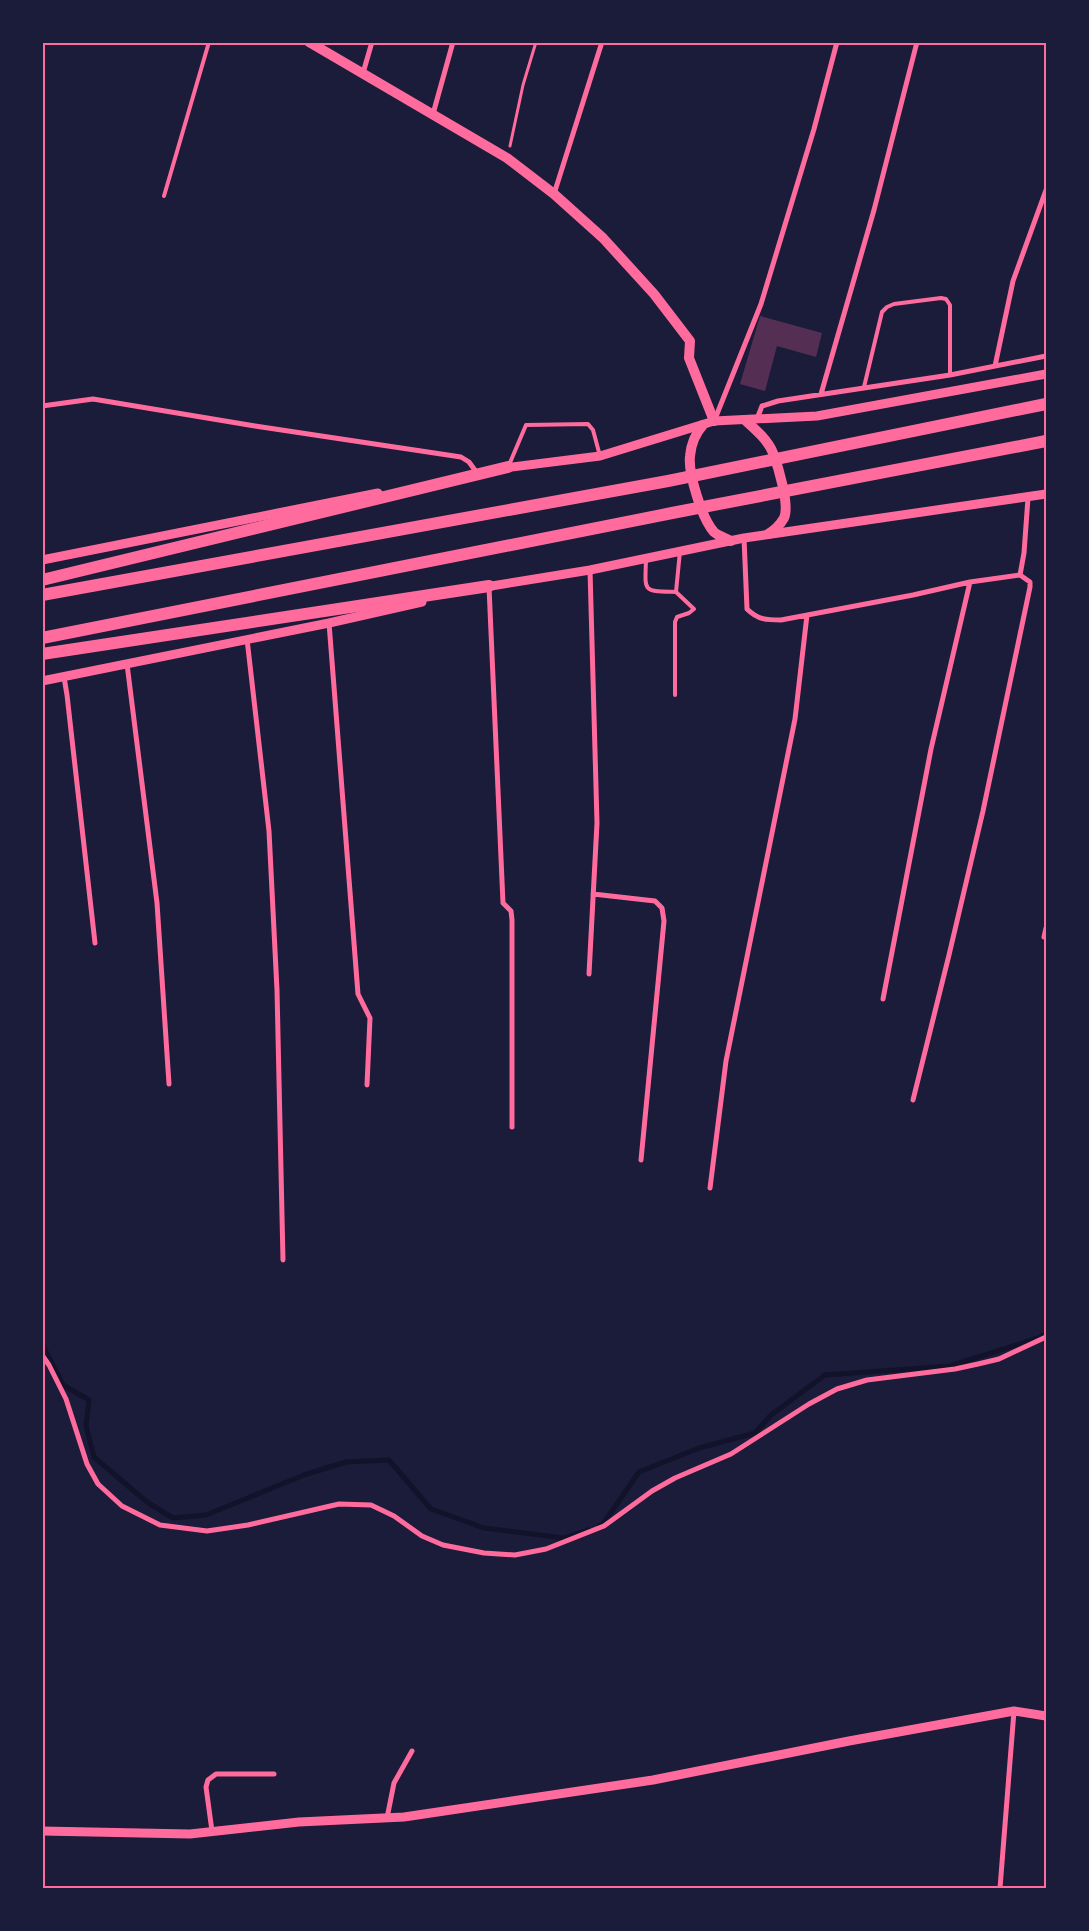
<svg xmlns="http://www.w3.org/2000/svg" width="1089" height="1931" font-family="Overpass,sans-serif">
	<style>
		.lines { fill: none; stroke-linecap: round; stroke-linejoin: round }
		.stream { stroke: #12122b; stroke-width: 5 }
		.building { fill: #542f53 }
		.path { stroke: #ff6b9d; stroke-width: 3 }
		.service { stroke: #ff6b9d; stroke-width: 4 }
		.minor { stroke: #ff6b9d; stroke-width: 5 }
		.tertiary { stroke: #ff6b9d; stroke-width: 9 }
		.secondary { stroke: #ff6b9d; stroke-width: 10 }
		.trunk { stroke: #ff6b9d; stroke-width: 12 }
		.neatline { fill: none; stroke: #ff6b9d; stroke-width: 2 }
	</style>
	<rect width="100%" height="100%" fill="#1b1b3a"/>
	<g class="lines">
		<!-- stream -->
		<path class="stream" d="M42,1344L63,1385L89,1400L86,1426L94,1457L147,1502L173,1518L206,1515L304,1475L346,1462L389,1460L431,1509L484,1528L564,1538L589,1530
			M599,1526L603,1524L639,1472L699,1448L755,1433L771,1415L825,1375L950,1366L1038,1338L1046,1334"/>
	</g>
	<!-- building -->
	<path class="building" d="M760,316L822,333L816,357L777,346L765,391L740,384Z"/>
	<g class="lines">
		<!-- path -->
		<path class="path" d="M510,146L523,85L536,42"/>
		<!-- service -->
		<path class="service" d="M164,196L209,42
			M864,387L882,312L887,307L894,304L941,298L946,299L950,305V375
			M509,465L526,425L588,424L593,430L600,456
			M646,559C645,593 642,591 676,592
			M675,695V622L677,617L689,613L694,609L676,592L680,551"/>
		<!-- minor -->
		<path class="minor" d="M363,73L372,42
			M433,114L453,42
			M554,194L602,42
			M995,366L1013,281L1046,190
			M821,394L874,210L917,42
			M42,406L93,399L255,426L461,457L469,462L477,473
			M715,419L761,304L814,129L837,42
			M757,419L762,406L778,401L950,375L1046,356
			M744,538L747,609C758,620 767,620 781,620L913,595L970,582L1020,575L1024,553L1028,498
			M489,587L503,903L511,911L512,920V1127
			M329,623L358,994L370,1018L367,1085
			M247,639L269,831L277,990L283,1260
			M127,664L157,903L169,1084
			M64,677L67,695L95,943
			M593,894L655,901L662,908L664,921L641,1160
			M1044,937L1046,928
			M589,974L597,823L590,570
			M883,999L931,749L970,582
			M913,1100L949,955L983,811L1030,587V582L1020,575
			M710,1188L726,1061L795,719L807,615
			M42,1355L49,1365L66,1399L87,1464L98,1484L122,1506L160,1525L207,1531L248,1525L339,1504L371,1505L394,1516L422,1536L443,1545L484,1553L515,1555L546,1549L604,1526L652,1491L675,1478L731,1454L809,1404L837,1389L867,1380L955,1369L978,1364L999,1359L1046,1337
			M387,1818L394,1783L412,1751
			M212,1831L206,1787L208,1780L216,1774H274
			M1000,1888L1014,1711"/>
		<!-- tertiary -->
		<path class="tertiary" d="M504,468L600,456L714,421L817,416L1046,374
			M42,560L378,493
			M485,587L590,570L744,538L1046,494
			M42,681L329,623L422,602
			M42,1831L190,1834L299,1822L404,1817L653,1780L849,1741L1014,1711L1046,1716"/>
		<!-- secondary -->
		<path class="secondary" d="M309,42L507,158L554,194L603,238L654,294L690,341L689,358L714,421
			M745,420C755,429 768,440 773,453C778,466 790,505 784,518C780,525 775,530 768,534
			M703,425C695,434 691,444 690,456C688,473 702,519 714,532C718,536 726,538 731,541"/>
		<!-- trunk -->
		<path class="trunk" d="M42,580L508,467
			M42,595L668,481L1046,404
			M42,638L672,513L1046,441
			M42,654L489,586"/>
	</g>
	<!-- border -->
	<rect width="1089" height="1931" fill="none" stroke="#1b1b3a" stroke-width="88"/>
	<rect x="44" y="44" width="1001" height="1843" class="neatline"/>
</svg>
